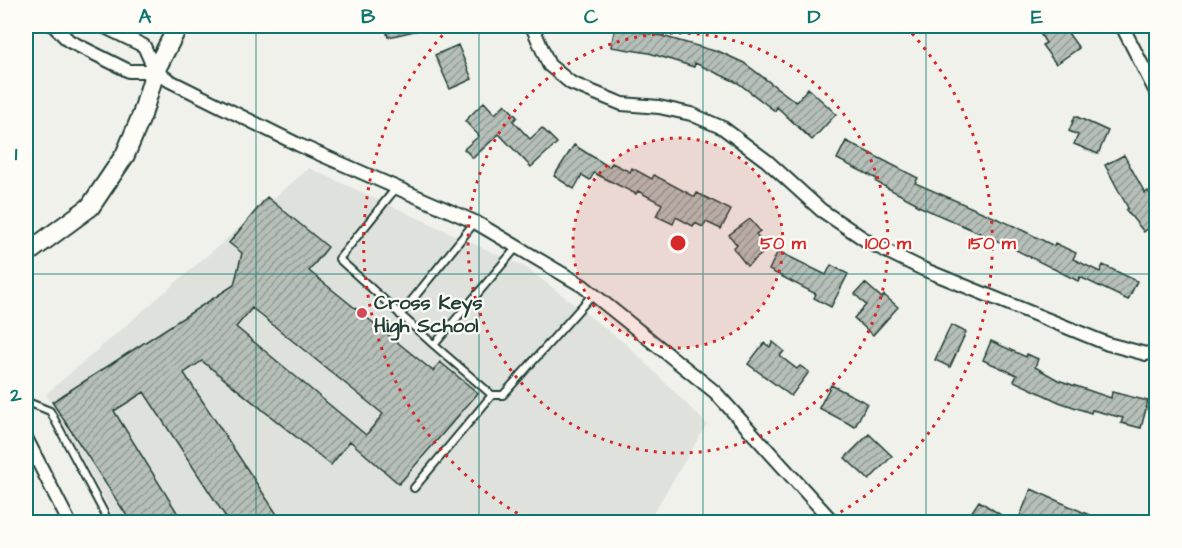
<svg xmlns="http://www.w3.org/2000/svg" width="1182" height="548" font-family="'Architects Daughter',sans-serif">
	<style>
		.built { fill: #dfe2dc }
		.building { fill: url(#building-hatch); stroke: #1f3d34; stroke-width: 1.5; fill-rule: evenodd }
		.lines { fill: none; stroke-linecap: round; stroke-linejoin: round }
		.lane-casing { stroke: #1f3d34; stroke-width: 10 }
		.street-casing { stroke: #1f3d34; stroke-width: 16 }
		.secondary-casing { stroke: #1f3d34; stroke-width: 22 }
		.lane { stroke: #fdfcf7; stroke-width: 6 }
		.street { stroke: #fdfcf7; stroke-width: 12 }
		.secondary { stroke: #fdfcf7; stroke-width: 18 }
		.grid { fill: none; stroke: #0f766e; stroke-width: 1.5; stroke-opacity: 0.55 }
		.ring { fill: none; stroke: #d62828; stroke-width: 3; stroke-dasharray: 3 6 }
		.poi-dot { fill: #d1495b; stroke: #fdfcf7; stroke-width: 2 }
		.labels { text-anchor: middle; stroke-width: 4.5; stroke-linejoin: round; paint-order: stroke }
		.poi-label { font-size: 20px; font-weight: bold; fill: #1f3d34; stroke: #fdfcf7; text-anchor: start }
		.centre { fill: #d62828; stroke: #fdfcf7; stroke-width: 3 }
		.ring-label { font-size: 18px; text-anchor: middle; font-weight: bold; fill: #d62828; stroke: #fdfcf7; stroke-width: 4.5; stroke-linejoin: round; paint-order: stroke }
		.neatline { fill: none; stroke: #0f766e; stroke-width: 2 }
		.grid-label { font-size: 20px; text-anchor: middle; font-weight: bold; fill: #0f766e }
	</style>
	<defs>
		<pattern id="building-hatch" width="6" height="6" patternUnits="userSpaceOnUse" patternTransform="scale(1.5)"><rect width="6" height="6" fill="#b6bfb8"/><path d="M-1 1l2-2M0 6l6-6M5 7l2-2" fill="none" stroke="#939c96"/></pattern>
	</defs>
	<rect width="100%" height="100%" fill="#f0f1eb"/>
	<filter id="ink" filterUnits="userSpaceOnUse"><feTurbulence type="fractalNoise" baseFrequency=".0167" numOctaves="2"/><feDisplacementMap in="SourceGraphic" scale="12" xChannelSelector="R" yChannelSelector="G"/><feConvolveMatrix kernelMatrix="1 2 1 2 8 2 1 2 1" color-interpolation-filters="sRGB"/></filter>
	<g filter="url(#ink)">
		<!-- built -->
		<path class="built" d="M309,168L527,268L627,345L707,424L648,522H117L46,394Z"/>
		<!-- building -->
		<path class="building" d="M385,26H419V30L388,37Z
			M1048,26H1063L1079,48L1056,64L1042,45L1046,43L1039,32Z
			M615,27L662,36L718,52V51L744,63L796,102L808,88L836,114L812,140L777,107L775,111L738,83L695,63L694,67L649,53L611,47Z
			M458,45L472,79L450,89L435,55Z
			M484,102L495,114L505,104L517,117L513,121L530,139L542,128L557,143L531,167L499,134L473,158L464,149L479,136L465,121Z
			M1075,116L1108,131L1098,154L1074,144L1078,135L1069,131Z
			M846,141L918,178L915,183L1014,226L1054,246L1055,243L1076,253L1073,259L1100,272L1103,265L1137,281L1128,300L1080,277L1078,281L1000,242L916,205V203L876,182L877,179L837,159Z
			M574,145L609,167L612,163L630,172L632,168L652,179L654,175L695,197L697,193L731,210L721,229L706,222L703,227L695,223L693,226L676,217L673,224L656,216L662,204L638,191L636,194L594,173L590,180L582,175L574,189L554,176Z
			M1124,155L1145,193L1148,191L1156,201V221L1144,232L1126,210L1128,208L1105,165Z
			M267,197L328,247L309,271L433,371L440,362L478,393L399,484L350,441L331,465L202,361L184,373L282,522H229L144,392L114,411L183,522H131L52,402L234,285L242,253L229,243ZM252,308L383,414L366,435L236,327Z
			M750,219L760,231L756,234L768,249L747,266L733,248L737,245L729,235Z
			M777,253H782L826,275L831,265L848,274L831,307L814,298L816,294L769,270Z
			M865,283L882,298L884,295L898,307L873,335L854,318L866,305L855,294Z
			M951,325L966,332L950,367L935,360Z
			M991,341L1026,357L1027,354L1038,359L1035,367L1058,380L1111,398L1112,392L1148,401L1141,428L1121,423L1123,418L1092,410L1091,413L1059,402L1014,381L1017,375L983,360Z
			M773,342L784,351L780,356L797,369L800,366L809,372L791,396L748,364L764,343L770,347Z
			M831,385L867,403L855,427L819,408Z
			M869,434L892,456L869,480L845,458Z
			M1031,489L1105,522H1035L1020,516Z
			M979,501L1012,522H965Z"/>
		<g class="lines">
			<!-- lane casing -->
			<g class="lane-casing">
				<path id="lane" d="M396,188L339,259L434,345L517,247
					M400,315L475,222
					M434,345L492,395
					M26,404L30,403L50,411L109,522
					M414,488L492,395H503L593,294"/>
			</g>
			<!-- street casing -->
			<g class="street-casing">
				<path id="street" d="M54,26L69,41L129,71H155
					M103,26L144,46L155,71
					M532,26L549,65L571,83L622,104L659,107L691,114L723,128L767,161L821,210L870,243L923,269L1108,344L1146,354L1156,351
					M1122,26L1156,92
					M155,71L170,81L299,145L475,222L583,286L715,392L833,522
					M26,438L69,522"/>
			</g>
			<!-- secondary casing -->
			<g class="secondary-casing">
				<path id="secondary" d="M26,254L90,207L125,155L142,115L155,71L178,26"/>
			</g>
			<!-- lane -->
			<use href="#lane" class="lane"/>
			<!-- street -->
			<use href="#street" class="street"/>
			<!-- secondary -->
			<use href="#secondary" class="secondary"/>
		</g>
	</g>
	<!-- grid -->
	<path class="grid" d="M256,26V522M479,26V522M703,26V522M926,26V522M26,274H1156"/>
	<!-- distance rings -->
	<circle cx="678" cy="243" r="105" fill="#d62828" fill-opacity=".12"/>
	<g class="ring">
		<circle cx="678" cy="243" r="105"/>
		<circle cx="678" cy="243" r="210"/>
		<path d="M533 522A314 314 0 0 1 450 27M906 27A314 314 0 0 1 823 522"/>
	</g>
	<!-- markers -->
	<circle class="poi-dot" cx="362" cy="313" r="6"/>
	<g class="labels">
		<!-- poi labels -->
		<g class="poi-label">
			<text x="374" y="309">Cross Keys<tspan x="374" dy="23">High School</tspan></text>
		</g>
	</g>
	<circle cx="678" cy="243" r="9" class="centre"/>
	<g class="ring-label">
		<text x="783" y="249">50 m</text>
		<text x="888" y="249">100 m</text>
		<text x="992" y="249">150 m</text>
	</g>
	<!-- margin -->
	<rect width="1182" height="548" fill="none" stroke="#fdfcf7" stroke-width="66"/>
	<rect x="33" y="33" width="1116" height="482" class="neatline"/>
	<g class="grid-label">
		<text x="145" y="23">A</text>
		<text x="368" y="23">B</text>
		<text x="591" y="23">C</text>
		<text x="814" y="23">D</text>
		<text x="1037" y="23">E</text>
		<text x="16" y="160">1</text>
		<text x="16" y="401">2</text>
	</g>
</svg>
